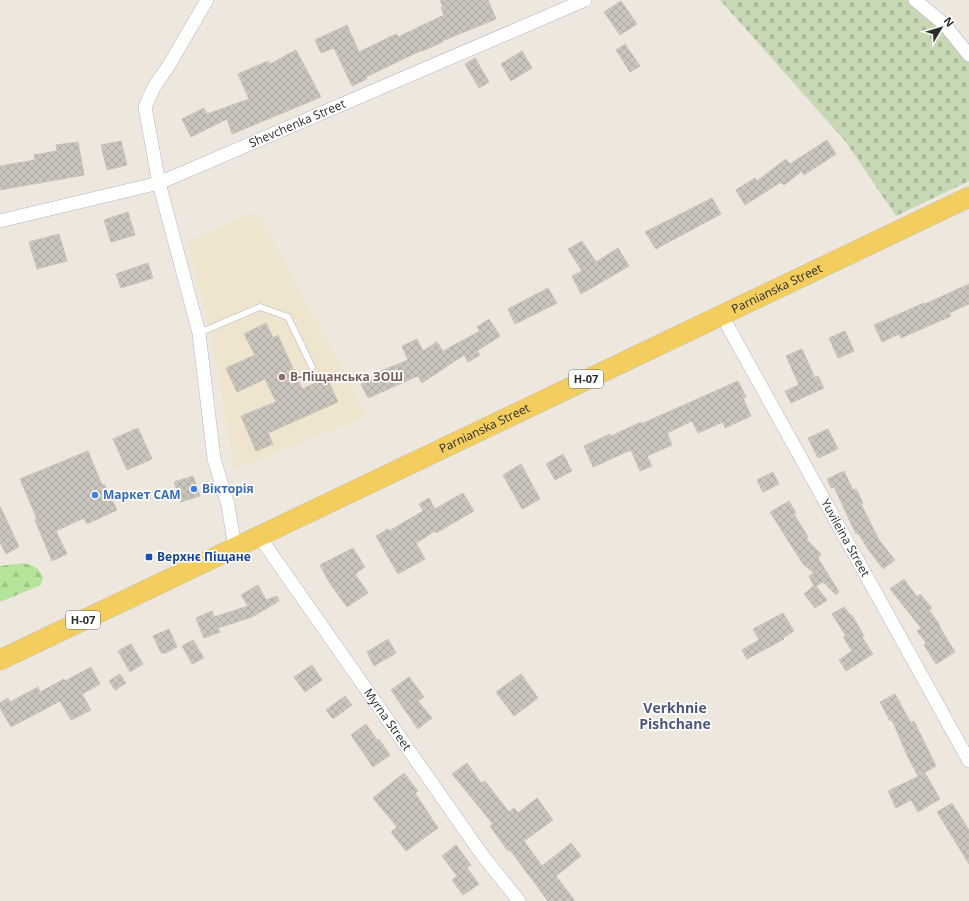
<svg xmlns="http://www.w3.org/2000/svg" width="969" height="901" font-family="'Open Sans',sans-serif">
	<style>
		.education { fill: #efe4ce }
		.forest { fill: url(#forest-firs) }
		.cemetery { fill: url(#cemetery-stones) }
		.building { fill: url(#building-cross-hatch); stroke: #cac3b8 }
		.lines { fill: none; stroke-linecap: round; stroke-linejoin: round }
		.service-casing { stroke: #b2b5c0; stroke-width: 7 }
		.minor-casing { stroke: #b2b5c0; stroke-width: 14 }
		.primary-casing { stroke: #c8c8c8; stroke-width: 21 }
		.service { stroke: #fff; stroke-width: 6 }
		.minor { stroke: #fff; stroke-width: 13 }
		.primary { stroke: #f3cd5e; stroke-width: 20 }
		.education-dot { fill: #8d6e63; stroke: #fff; stroke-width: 1.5 }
		.shop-dot { fill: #3f7fe0; stroke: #fff; stroke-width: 1.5 }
		.transit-dot { fill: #1a4fb4; stroke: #fff; stroke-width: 1.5 }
		.labels { text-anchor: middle; stroke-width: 3.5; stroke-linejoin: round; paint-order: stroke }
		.shield { fill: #fff; stroke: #6b6b6b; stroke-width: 1 }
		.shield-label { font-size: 11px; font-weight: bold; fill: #2c2c2c }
		.street-label { font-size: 12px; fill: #2c2c2c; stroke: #fff }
		.education-label { font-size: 12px; font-weight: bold; fill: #785e54; stroke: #fff; text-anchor: start }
		.shop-label { font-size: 12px; font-weight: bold; fill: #366cbe; stroke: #fff; text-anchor: start }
		.transit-label { font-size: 12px; font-weight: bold; fill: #164399; stroke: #fff; text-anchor: start }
		.quarter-label { font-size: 14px; font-weight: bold; fill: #4b557e; stroke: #fff }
	</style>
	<defs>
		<pattern id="forest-firs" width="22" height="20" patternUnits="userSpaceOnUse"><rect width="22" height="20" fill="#b5e59a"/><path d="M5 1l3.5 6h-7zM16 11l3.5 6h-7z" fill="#9cc585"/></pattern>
		<pattern id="cemetery-stones" width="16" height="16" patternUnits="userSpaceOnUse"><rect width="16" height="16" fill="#c7d8b5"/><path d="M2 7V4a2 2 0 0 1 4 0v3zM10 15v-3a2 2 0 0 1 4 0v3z" fill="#abba9c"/></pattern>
		<pattern id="building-cross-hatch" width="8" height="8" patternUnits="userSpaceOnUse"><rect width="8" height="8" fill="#c9c5bd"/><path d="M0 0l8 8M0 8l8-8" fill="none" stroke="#ada9a3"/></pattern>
	</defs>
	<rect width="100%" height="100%" fill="#eee7de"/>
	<!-- education -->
	<path class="education" d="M257,211L367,416L234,470L211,338L187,241Z"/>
	<!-- forest -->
	<path class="forest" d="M23,563C33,565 38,567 43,577L41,585L0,602V566Z"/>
	<!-- cemetery -->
	<path class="cemetery" d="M720,0H915L969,55V181L896,216L846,142Z"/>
	<!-- building -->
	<path class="building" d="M440,0H488L496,19L442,41L443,42L422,51V50L366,77L367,79L352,86L334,48L321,53L315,40L347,25L359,52L396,34L398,37L444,15L441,7H443Z
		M621,1L637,24L620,35L604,12Z
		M625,44L640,66L630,72L616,50Z
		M296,50L321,97L232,134L227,119L191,137L182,119L204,108L207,114L249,99L238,74L268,61L270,64Z
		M522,51L532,68L511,81L501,64Z
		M475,58L489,82L479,88L465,64Z
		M827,140L836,154L804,175L802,171L784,185L781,182L745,205L736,190L755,178L757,181L786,159L790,164Z
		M121,141L127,165L107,170L101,145Z
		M78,142L84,175L0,190V166L35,160L34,155L57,151L56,145Z
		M712,198L721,214L656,249L645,232Z
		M128,212L135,235L111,242L104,220Z
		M59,234L67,261L37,269L29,242Z
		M582,241L596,262L618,248L629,266L581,294L572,276L582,271L568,249Z
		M148,263L153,278L121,288L116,274Z
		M969,284V304L949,313L951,316L901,338L899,334L882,342L874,325L924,303L925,304Z
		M548,288L557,303L515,324L508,309Z
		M489,319L500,336L477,351L480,355L468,362L464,355L422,383L418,376L368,398L361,384L382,373L381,371L408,360L402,346L417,339L423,351L437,342L443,351L480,331L477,327Z
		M266,323L273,338L278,335L302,389L327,378L338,402L268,433L273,444L256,451L241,416L276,402L265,379L237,392L226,368L255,355L244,334Z
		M845,331L854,351L838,358L829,338Z
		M802,349L815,378L818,376L824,388L791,403L785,391L799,385L786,356Z
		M738,381L746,397L743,398L751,416L725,428L723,422L698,433L692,421L667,433L672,445L647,456L652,466L640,471L631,450L593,467L584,446L610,434L611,436L641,422V424Z
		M138,428L152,459L127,470L113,439Z
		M828,429L838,449L818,458L808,438Z
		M88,451L102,485L104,484L117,510L87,524L84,518L56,531L67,554L52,561L35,520L37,519L20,479Z
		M563,454L572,471L555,480L546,464Z
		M521,464L540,499L522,509L503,475Z
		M844,471L853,490L856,489L863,503L861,504L879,540L895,560L883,569L868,549L858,533L856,534L834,487L831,488L827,479Z
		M773,472L779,484L763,492L757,480Z
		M193,476L200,496L181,502L174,482Z
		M463,493L474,511L436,533L435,531L416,543L425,559L398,574L376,536L388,529L389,531L423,511L419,504L429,498L435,509Z
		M789,501L796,513L794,514L808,537L806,539L821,554L818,558L839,592L836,595L823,582L816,586L827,600L815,608L804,594L814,586L809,576L814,573L803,564L770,512Z
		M0,506L19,547L6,554L0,542Z
		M353,548L365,567L355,574L368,593L347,607L329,582L320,565Z
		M904,579L917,597L920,594L932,608L929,610L940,625L939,626L955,652L936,664L924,645L926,643L917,631L921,628L890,589Z
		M258,585L266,600L277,596L279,601L252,617L218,628L220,632L204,638L196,618L212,611L214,617L248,606L241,595Z
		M844,607L851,616L852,615L864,636L862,637L873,654L846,671L839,660L852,651L843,637L846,636L832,614Z
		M783,613L794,631L783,638L784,639L747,659L742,650L759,640L753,629Z
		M169,629L177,647L166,653H161L153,636Z
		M388,639L396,653L374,666L367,652Z
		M193,640L204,658L192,664L182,646Z
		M131,644L143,664L130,672L118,651Z
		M312,665L322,680L305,692L294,677Z
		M91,667L100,684L82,694L91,710L71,720L60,701L11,727L0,708V703L8,698L10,702L38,687L40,692L64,679L65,681Z
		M120,674L126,683L115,690L109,681Z
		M521,674L538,698L514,716L496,692Z
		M409,677L424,697L418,701L432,718L418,729L391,690Z
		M895,694L911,723L914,721L936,766L918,776L907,755L892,720L890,721L880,702Z
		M345,696L352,705L333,719L326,710Z
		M366,724L377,740L379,739L390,755L373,767L351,735Z
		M467,763L481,783L485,781L509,812L514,808L518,813L537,798L553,820L524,841L542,866L571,843L581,856L556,876L575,901H548L510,850L508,851L490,826L493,824L452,774Z
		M404,773L418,791L415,793L438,828L406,851L391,832L397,827L373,798Z
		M925,773L940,799L918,812L911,800L896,808L888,791Z
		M952,803L969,830V864L937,812Z
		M456,845L471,865L467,868L479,884L463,895L452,880L457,876L442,856Z"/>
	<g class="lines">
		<!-- service casing -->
		<g class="service-casing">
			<path id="service" d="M199,333L260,307L288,317L312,367"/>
		</g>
		<!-- minor casing -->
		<g class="minor-casing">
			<g id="minor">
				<path d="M207,0L169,65L154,87L145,107L159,183L199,333L214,459L228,505L235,548"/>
				<path d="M915,0L944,24L969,55"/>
				<path id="s1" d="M0,221L159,183L585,0"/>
				<path id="s2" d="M721,314L969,761"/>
				<path id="s3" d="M259,536L483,856L519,901"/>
			</g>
		</g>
		<!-- primary casing -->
		<g class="primary-casing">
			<g id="primary">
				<path id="s4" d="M0,660L969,197"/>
			</g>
		</g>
		<!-- service -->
		<use href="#service" class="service"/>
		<!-- minor -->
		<use href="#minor" class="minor"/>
		<!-- primary -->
		<use href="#primary" class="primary"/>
	</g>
	<!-- markers -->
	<circle class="education-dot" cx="282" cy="377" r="4"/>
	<g class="shop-dot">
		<circle cx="194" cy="489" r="4"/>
		<circle cx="95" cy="495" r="4"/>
	</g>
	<rect class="transit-dot" x="145" y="553" width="8" height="8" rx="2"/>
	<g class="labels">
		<!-- shield labels -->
		<g class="shield">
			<rect x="569" y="370" width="34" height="18" rx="3"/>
			<rect x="66" y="611" width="34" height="18" rx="3"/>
		</g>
		<g class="shield-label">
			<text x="586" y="383">Н-07</text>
			<text x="83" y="624">Н-07</text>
		</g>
		<!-- street labels -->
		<g class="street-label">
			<text dy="4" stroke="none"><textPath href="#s1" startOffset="314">Shevchenka Street</textPath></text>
			<text dy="4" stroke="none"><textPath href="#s4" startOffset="861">Parnianska Street</textPath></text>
			<text dy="4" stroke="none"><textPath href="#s4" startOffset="537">Parnianska Street</textPath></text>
			<text dy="4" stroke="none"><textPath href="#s2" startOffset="256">Yuvileina Street</textPath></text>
			<text dy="4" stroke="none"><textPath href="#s3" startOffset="224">Myrna Street</textPath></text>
		</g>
		<!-- education labels -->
		<g class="education-label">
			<text x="290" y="381">В-Піщанська ЗОШ</text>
		</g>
		<!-- shop labels -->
		<g class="shop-label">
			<text x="202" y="493">Вікторія</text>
			<text x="103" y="499">Маркет САМ</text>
		</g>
		<!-- transit labels -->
		<g class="transit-label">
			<text x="157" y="561">Верхнє Піщане</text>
		</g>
		<!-- quarter labels -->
		<g class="quarter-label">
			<text x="675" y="713">Verkhnie<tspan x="675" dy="16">Pishchane</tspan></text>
		</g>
	</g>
	<!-- north arrow -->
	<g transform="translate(941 28) rotate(52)" stroke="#ffffff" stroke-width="3" paint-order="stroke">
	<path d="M0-3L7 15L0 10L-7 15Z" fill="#2c2c2c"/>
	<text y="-6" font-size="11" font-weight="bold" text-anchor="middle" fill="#2c2c2c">N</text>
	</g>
</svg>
